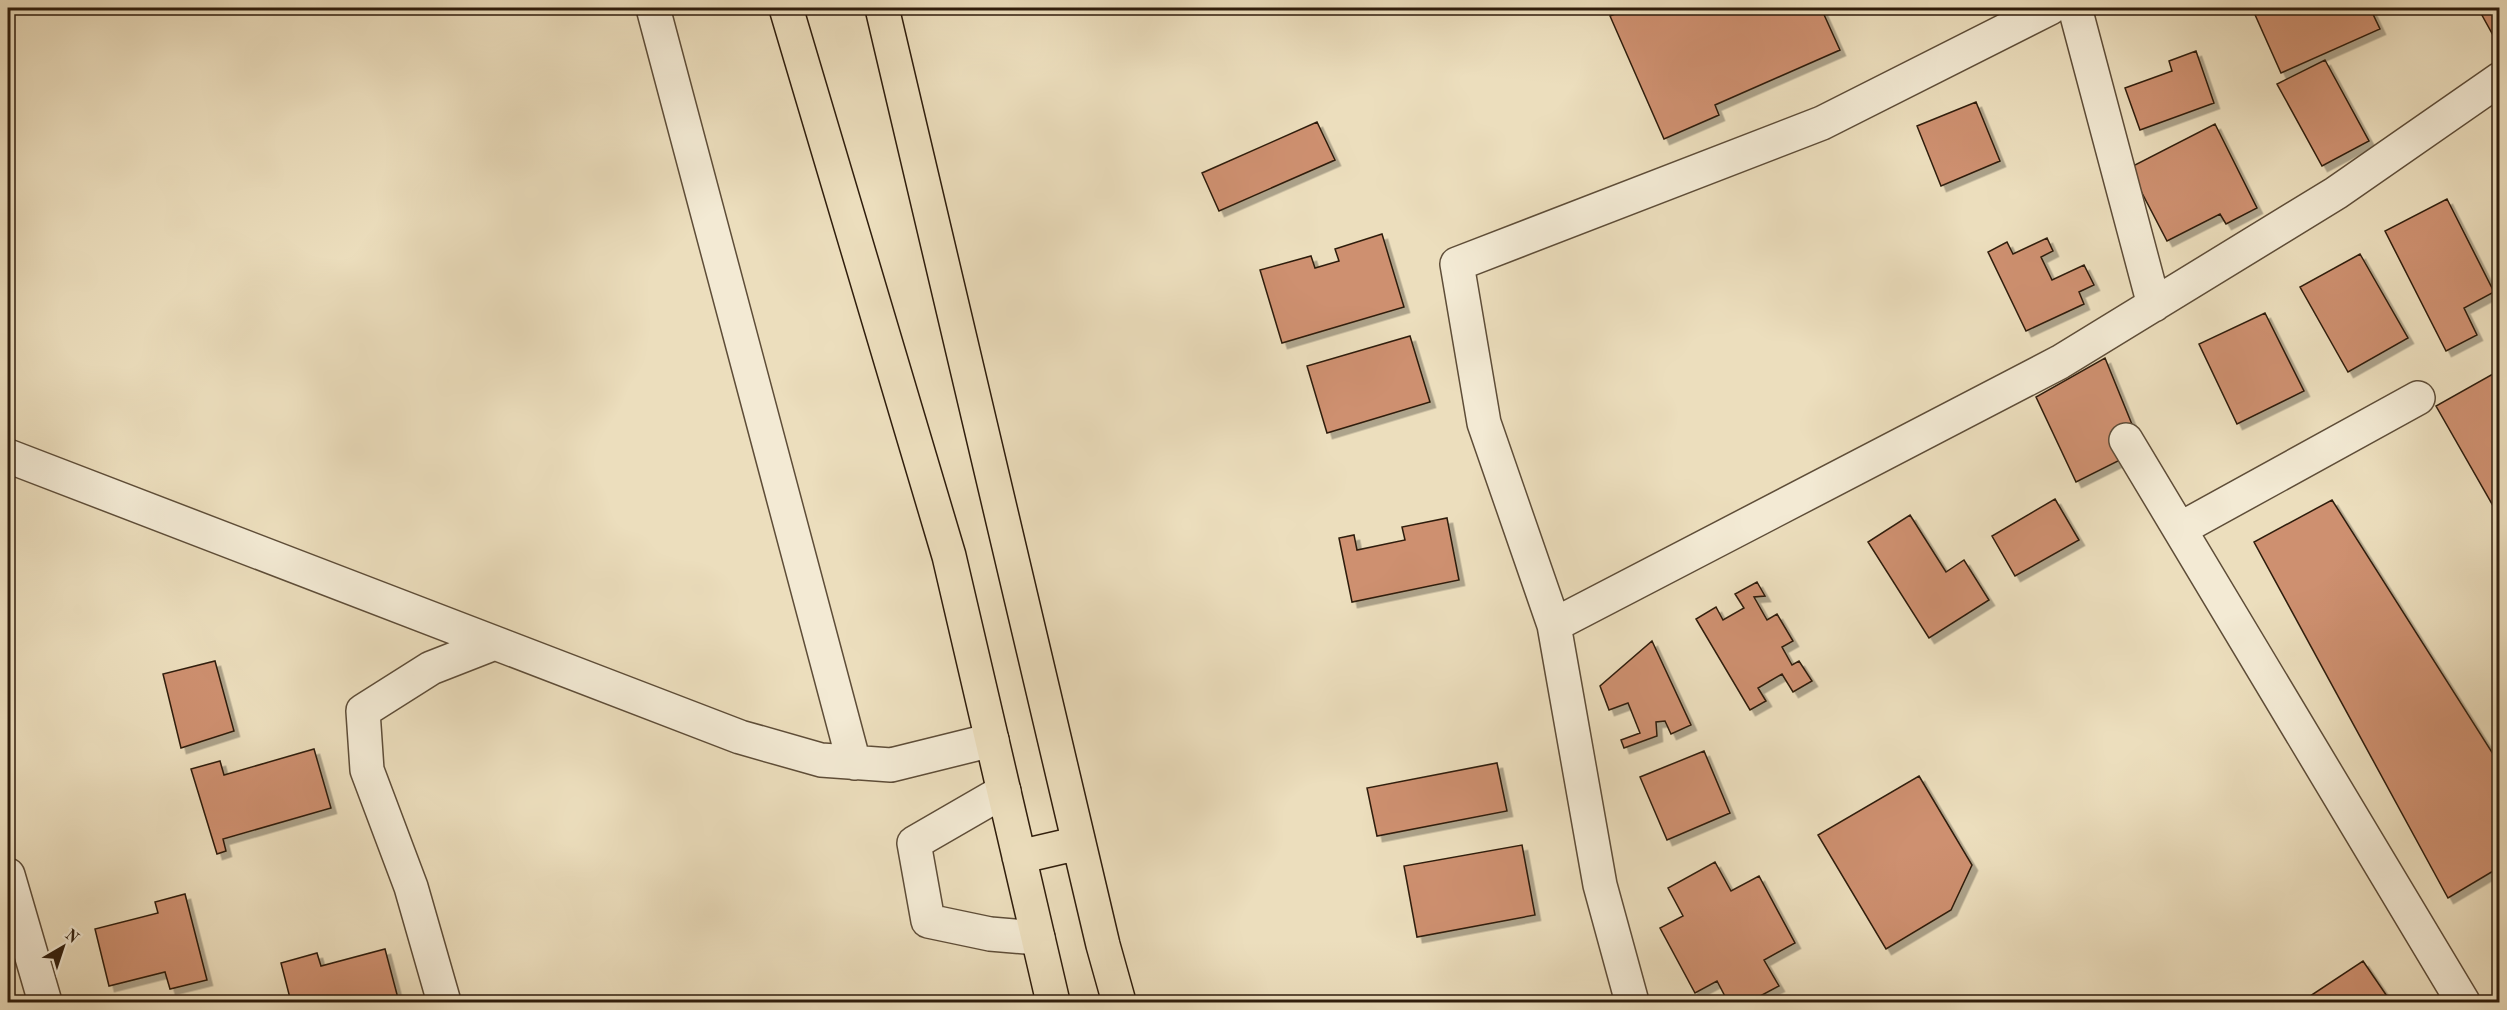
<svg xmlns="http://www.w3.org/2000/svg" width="2507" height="1010" font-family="'Old Standard TT',serif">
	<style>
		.building { fill: #ce906f; stroke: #2f1d0c; stroke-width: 1.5; filter: url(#shadow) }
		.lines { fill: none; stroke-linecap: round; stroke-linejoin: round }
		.minor-casing { stroke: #5e4d38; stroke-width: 36 }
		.highway-casing { stroke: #2f1d0c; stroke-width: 36 }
		.minor { stroke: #f3ead4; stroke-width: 33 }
		.highway { stroke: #ecdebd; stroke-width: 33 }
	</style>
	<defs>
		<filter id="shadow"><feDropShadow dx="5.5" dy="5.5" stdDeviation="0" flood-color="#0004"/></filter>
	</defs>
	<rect width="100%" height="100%" fill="#ecdebd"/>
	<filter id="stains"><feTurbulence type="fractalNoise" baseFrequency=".00333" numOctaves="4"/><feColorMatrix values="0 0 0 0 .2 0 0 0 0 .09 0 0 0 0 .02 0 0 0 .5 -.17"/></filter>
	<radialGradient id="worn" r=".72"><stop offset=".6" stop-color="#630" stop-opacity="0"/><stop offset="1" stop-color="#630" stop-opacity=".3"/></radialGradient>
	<!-- building -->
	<path class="building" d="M1629,8H1821L1840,50L1715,105L1719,115L1664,139L1610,16Z
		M2252,8H2370L2380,29L2281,73Z
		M2478,8H2500V46H2499Z
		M2196,51L2214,103L2140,130L2125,88L2172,71L2169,61Z
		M2325,60L2369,141L2322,166L2277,84Z
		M1976,102L2000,161L1941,186L1917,126Z
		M1317,122L1335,160L1219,211L1202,173Z
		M2215,124L2257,208L2226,224L2220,214L2167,241L2129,168Z
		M2447,199L2494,292L2464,308L2477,335L2446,351L2385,231Z
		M1382,234L1404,307L1282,343L1260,270L1311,256L1315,268L1339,261L1335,249Z
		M2047,238L2053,251L2041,257L2052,280L2084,265L2094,285L2079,292L2084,304L2026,331L1988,252L2007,242L2013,254Z
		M2360,254L2408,338L2348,372L2300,287Z
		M2265,313L2304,391L2237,424L2199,344Z
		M1410,336L1430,402L1327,433L1307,366Z
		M2105,358L2142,449L2076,482L2036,397Z
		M2500,370V518L2436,406Z
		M2055,499L2079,540L2015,576L1992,536Z
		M2332,500L2500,765V867L2448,898L2254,542Z
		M1910,515L1946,572L1964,560L1989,600L1929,638L1868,542Z
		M1447,518L1459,580L1352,602L1339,538L1354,535L1357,550L1405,540L1402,527Z
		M1757,582L1765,596L1754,597L1767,620L1777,614L1793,641L1782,647L1792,665L1799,661L1812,681L1793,692L1782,674L1758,688L1766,701L1750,710L1696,619L1716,607L1723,620L1744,608L1735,594Z
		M1652,641L1691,725L1671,734L1665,721L1656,722L1657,736L1624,748L1621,740L1640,733L1628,703L1609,710L1600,686Z
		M215,661L234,731L181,748L163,674Z
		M314,749L331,808L223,839L226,851L217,854L191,769L220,761L224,775Z
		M1704,751L1730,813L1667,840L1640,777Z
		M1497,763L1507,811L1377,836L1367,788Z
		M1919,776L1972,865L1951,910L1886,949L1818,835Z
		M1522,845L1535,915L1417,937L1404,866Z
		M1715,862L1731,891L1759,876L1795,943L1764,960L1779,986L1749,1002H1728L1717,981L1695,993L1660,928L1683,916L1668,888Z
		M185,894L207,980L170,989L165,972L109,986L95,929L158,913L155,902Z
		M385,949L399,1002H291L281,963L317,953L321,966Z
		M2363,961L2391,1002H2301Z"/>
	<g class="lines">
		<!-- minor casing -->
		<g class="minor-casing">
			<path id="minor" d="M653,8L854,763
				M2075,8L2154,305
				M2126,440L2463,1002
				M8,456L740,737L821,760L891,765L992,740
				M2180,529L2418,398
				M1554,625L1484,423L1457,264L1822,123L2050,8
				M1004,791L914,843L928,921L990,934L1038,938
				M8,875L45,1002
				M444,1002L411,887L367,770L363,711L431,668L495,643
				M1632,1002L1600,885L1554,625L2060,362L2336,193L2500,79"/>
		</g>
		<!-- highway casing -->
		<g class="highway-casing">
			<path id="highway" d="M786,8L949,556L1053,1002
				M882,8L1103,945L1119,1002
				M1019,857L1079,843"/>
		</g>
		<!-- minor -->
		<use href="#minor" class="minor"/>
		<!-- highway -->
		<use href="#highway" class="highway"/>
	</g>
	<!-- margin -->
	<rect width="2507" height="1010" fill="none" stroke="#ecdebd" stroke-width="30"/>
	<rect x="9" y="9" width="2489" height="992" fill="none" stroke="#2f1d0c" stroke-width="3"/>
	<rect x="15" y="15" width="2477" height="980" fill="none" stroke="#2f1d0c" stroke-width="1.5"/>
	<!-- north arrow -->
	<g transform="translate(63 947) rotate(39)" stroke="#f3ead4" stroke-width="4.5" paint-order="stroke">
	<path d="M0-4.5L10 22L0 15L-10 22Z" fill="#2f1d0c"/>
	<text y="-9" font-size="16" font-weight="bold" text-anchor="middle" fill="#2f1d0c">N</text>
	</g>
	<rect width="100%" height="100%" filter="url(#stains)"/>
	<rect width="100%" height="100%" fill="url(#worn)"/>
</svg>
